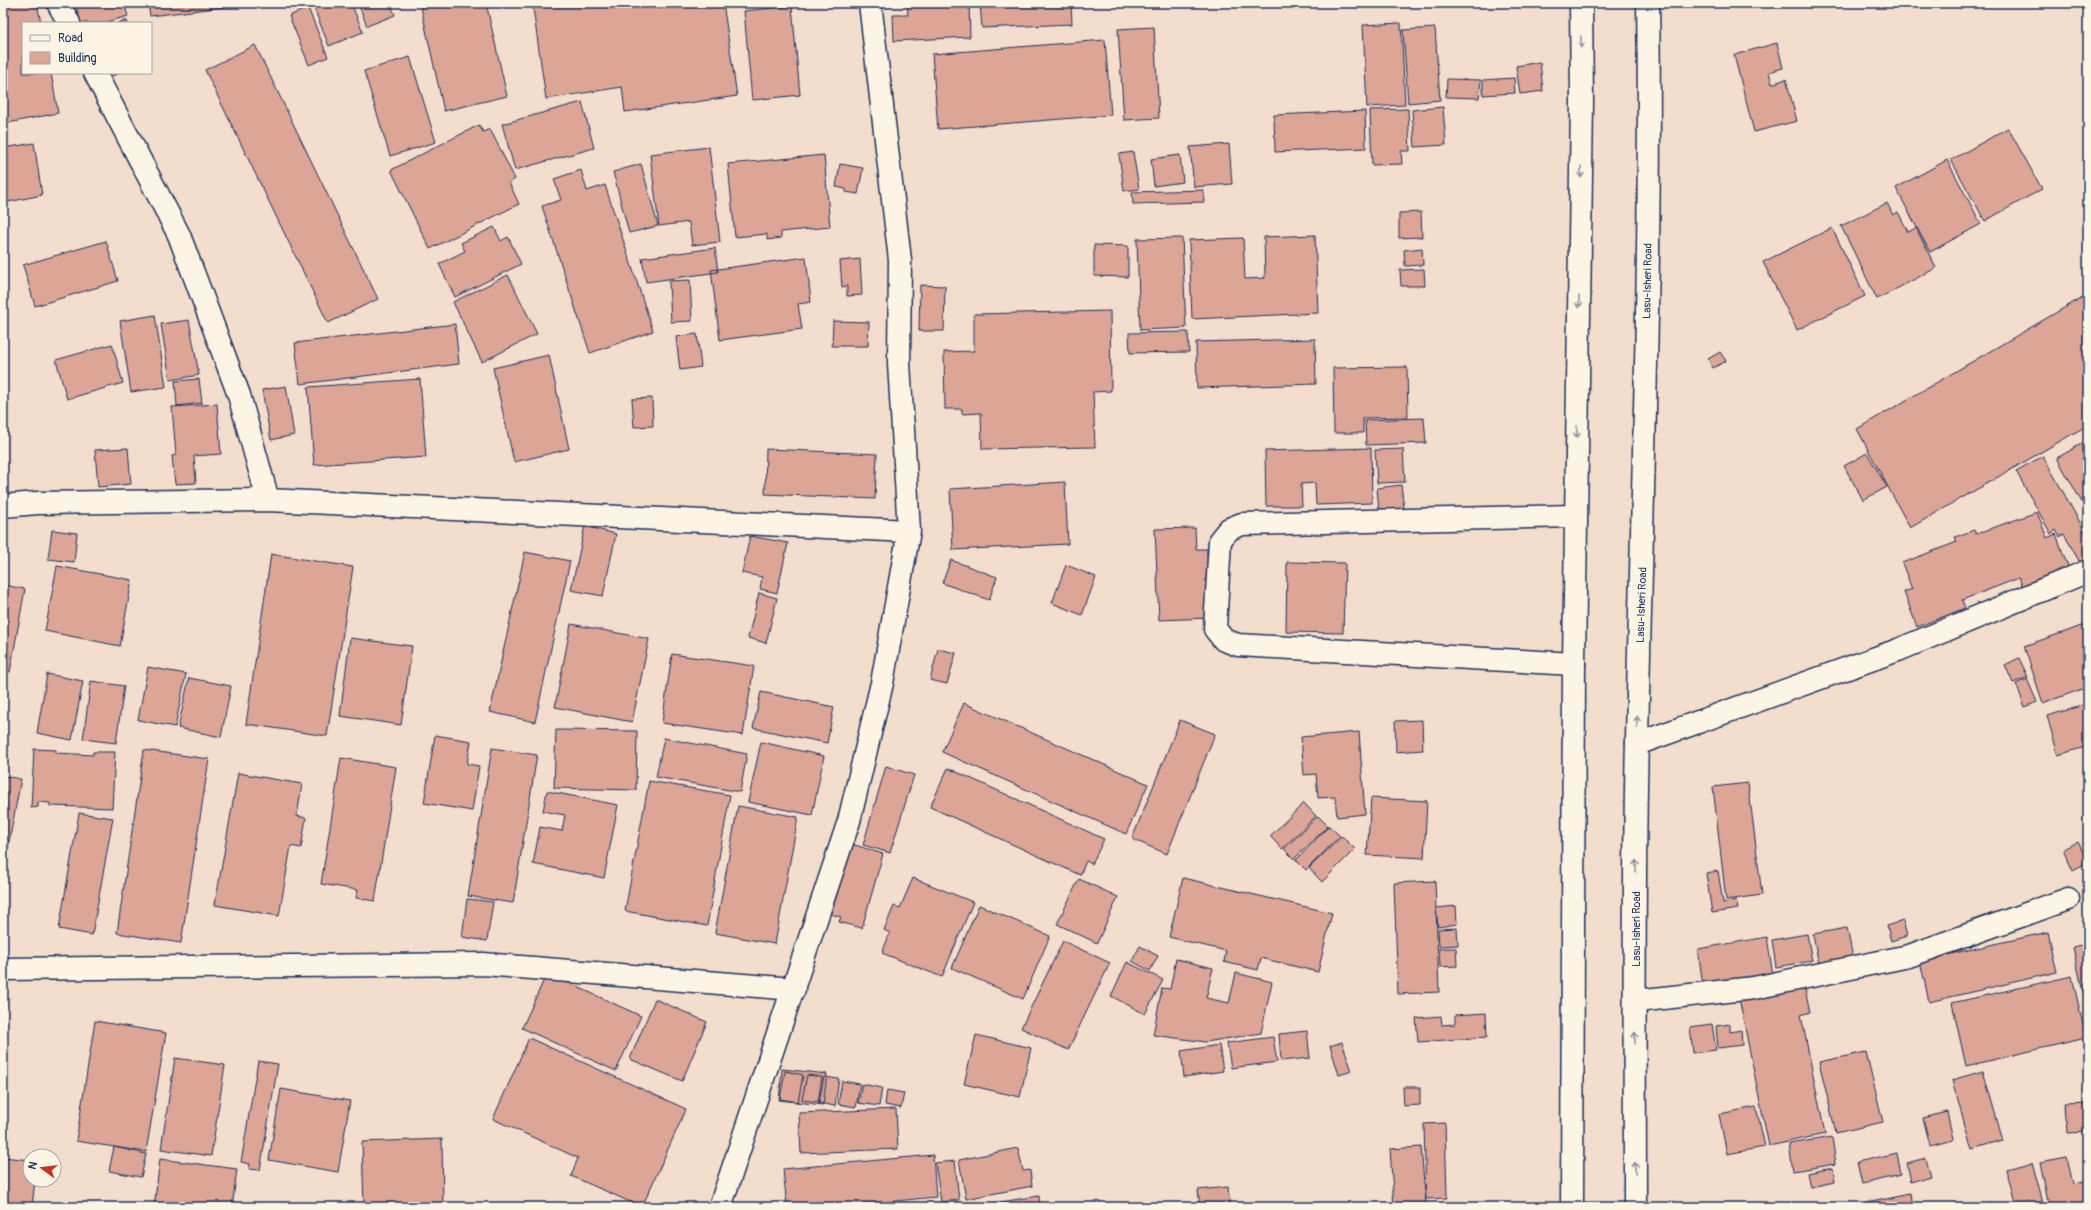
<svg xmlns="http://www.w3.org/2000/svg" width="2091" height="1210" font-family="Pangolin,sans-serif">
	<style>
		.building { fill: #dda596; stroke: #1b2f5e }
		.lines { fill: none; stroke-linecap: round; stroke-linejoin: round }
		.lane-casing { stroke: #1b2f5e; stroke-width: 25 }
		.street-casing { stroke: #1b2f5e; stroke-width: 25 }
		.primary-casing { stroke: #1b2f5e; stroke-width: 25 }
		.lane { stroke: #fcf5e5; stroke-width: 22 }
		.street { stroke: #fcf5e5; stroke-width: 22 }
		.primary { stroke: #fcf5e5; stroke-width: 22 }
		.oneway { stroke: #8c92a2 }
		.labels { text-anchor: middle; stroke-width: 3; stroke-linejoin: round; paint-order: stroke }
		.street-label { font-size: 11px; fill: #1b2f5e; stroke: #fcf5e5 }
	</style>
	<rect width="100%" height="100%" fill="#f3ddcd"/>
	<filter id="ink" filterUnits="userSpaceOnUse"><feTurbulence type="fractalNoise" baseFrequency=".025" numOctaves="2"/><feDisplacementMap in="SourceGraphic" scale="8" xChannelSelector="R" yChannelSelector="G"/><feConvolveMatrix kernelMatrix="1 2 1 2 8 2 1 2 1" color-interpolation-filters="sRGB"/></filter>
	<g filter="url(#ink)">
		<!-- building -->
		<path class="building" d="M3,3H37L41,23H23V73H51L58,113L3,124Z
			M75,3H124L128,16L104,23H81Z
			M148,3H258L150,16Z
			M312,3H351L363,32L329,46Z
			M358,3H390L395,15L367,26Z
			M420,3H486L507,96L444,111Z
			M571,3H723L737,96L625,112L622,87L546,99L533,8Z
			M907,3H969L970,37L894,41L893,15H908Z
			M980,3H1071L1072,24L982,28Z
			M792,6L800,95L752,100L744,11Z
			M308,8L328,57L309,65L289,16Z
			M126,20L128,23H118Z
			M1401,23L1405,105L1367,107L1363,25Z
			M1154,27L1159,118L1124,120L1118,29Z
			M1435,28L1440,100L1408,103L1403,30Z
			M1105,40L1111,115L938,129L932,54Z
			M1777,43L1783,68L1769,72L1772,84L1786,79L1797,121L1754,132L1734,55Z
			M255,45L378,299L328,323L205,70Z
			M410,57L436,142L390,156L364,71Z
			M1540,62L1543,91L1520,94L1516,66Z
			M104,73H120L106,78Z
			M1514,78L1515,93L1483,95V80Z
			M1447,79L1481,80L1479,98L1446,97Z
			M582,102L594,148L515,170L502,124Z
			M1443,107L1446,145L1415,147L1412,110Z
			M1408,109L1410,151H1401L1402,164L1372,165L1370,110Z
			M1365,111L1366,148L1275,152L1274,115Z
			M479,125L483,132L490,129L515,179L509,183L519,204L430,249L391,170Z
			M2008,128L2042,189L1985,221L1951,160Z
			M34,143L42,195L3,203V148Z
			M1229,144L1232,184L1194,187L1190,147Z
			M709,147L720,242L692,245L689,222L659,226L650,154Z
			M1133,152L1139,189L1124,191L1119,154Z
			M824,155L830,227L781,232V238L767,240V234L735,237L728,164Z
			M1180,155L1183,182L1154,186L1151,159Z
			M1947,160L1981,224L1930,252L1896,188Z
			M641,164L658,226L629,233L613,172Z
			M840,164L863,168L858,194L846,192V189L836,187Z
			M581,170L587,191L605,185L653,331L590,353L542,206L561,200L554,179Z
			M1203,190L1204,202L1133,204L1132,192Z
			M1887,203L1893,215L1898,212L1908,232L1916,228L1936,268L1877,299L1841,226Z
			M1421,212L1422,237L1399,238V213Z
			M494,227L501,241L508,237L521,264L455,297L439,264L465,251L461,243Z
			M1832,228L1865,296L1797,330L1763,262Z
			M1315,235L1318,313L1192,319L1189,240L1243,238L1245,279L1265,278L1264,237Z
			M1182,238L1186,328L1140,330L1137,239Z
			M106,241L118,281L35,306L23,265Z
			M1094,245L1128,246V277L1094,276Z
			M715,248L718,272L646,282L642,258Z
			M1422,248L1423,265L1405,266L1404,250Z
			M806,257L811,302L798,304L802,329L720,340L711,270Z
			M860,259L862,295L847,296V286L842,287L840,261Z
			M1424,269L1425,286H1401L1400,270Z
			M508,275L537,334L482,362L453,302Z
			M690,280L692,321L671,322L669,281Z
			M920,285L945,286L944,331H919Z
			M2088,294V425L1910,528L1857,429Z
			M1110,311L1111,391L1093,392L1095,447L982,449L981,413L962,414V409H945L944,352L974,351V314Z
			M155,315L166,387L131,392L120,321Z
			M189,320L199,375L170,380L161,324Z
			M833,321L869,322L868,346H832Z
			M455,324L459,364L300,384L295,343Z
			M1188,332L1189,352L1130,353L1129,333Z
			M697,334L701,367L680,370L676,337Z
			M1315,339L1316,384L1197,388L1196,342Z
			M112,344L123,383L67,399L56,360Z
			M1720,352L1726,361L1713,368L1708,359Z
			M549,355L569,449L514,462L493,368Z
			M1407,367L1408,417L1363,418V433H1334L1333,368Z
			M199,379L202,403L177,406L175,381Z
			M420,379L426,457L314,465L308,387Z
			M286,386L294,435L271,440L262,390Z
			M652,398L653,426L634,427L632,399Z
			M217,404L221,454L194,456L196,483L175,484L172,456L176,455L172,407Z
			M1424,418L1426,443L1366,445L1365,420Z
			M2088,440V513L2057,458Z
			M128,448L131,484L98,487L95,450Z
			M1371,448L1372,503L1316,505L1315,483L1301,484L1302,506H1266L1265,451Z
			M766,449L877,454L875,499L765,494Z
			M1403,449L1405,482L1377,483L1375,450Z
			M1867,453L1887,487L1863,500L1844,466Z
			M2043,456L2088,537V566L2083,568L2064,534L2060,537L2056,530L2051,534L2016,471Z
			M1065,482L1068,544L953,550L950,489Z
			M1401,485L1404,509L1379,512L1377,488Z
			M2037,512L2047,538L2056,534L2069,569L2023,587L2019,578L1962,600L1965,608L1917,627L1904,592L1912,589L1902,563L1957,542L1955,537L1974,530L1976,534Z
			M585,526L616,534L603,596L571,590Z
			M1195,528L1196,549H1207L1209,618L1159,620L1155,529Z
			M52,530L77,533L74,562L48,559Z
			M750,536L788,543L777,593L760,589L762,577L742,573Z
			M525,552L570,561L535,722L490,712Z
			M271,554L353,567L327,736L246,724Z
			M951,560L997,577L989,600L942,583Z
			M1287,562L1345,563L1343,633L1286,632Z
			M1066,565L1096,577L1082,615L1052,603Z
			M57,566L132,580L120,646L45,631Z
			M3,585L25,589L10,672L3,670Z
			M759,593L777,598L766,643L748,638Z
			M571,624L649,639L632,722L555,707Z
			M2088,624V687L2043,703L2024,646Z
			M350,638L412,646L401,725L340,716Z
			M938,649L956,653L947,684L930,680Z
			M672,654L754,666L743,735L662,723Z
			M2019,658L2028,677L2013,683L2005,665Z
			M148,667L186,674L175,727L138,720Z
			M47,674L83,681L72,740L37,733Z
			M189,678L231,686L221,737L178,728Z
			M2027,679L2037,702L2025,707L2016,684Z
			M91,681L124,686L116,743L83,739Z
			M761,692L834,707L827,743L753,728Z
			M964,703L1148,784L1126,834L942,752Z
			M2088,704V746L2058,755L2047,716Z
			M1180,720L1215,734L1167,854L1132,839Z
			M1422,720L1423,750L1396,752L1395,721Z
			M556,730L637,731L636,790L554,788Z
			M1359,732L1365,814L1337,817L1335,797L1318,798L1316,774L1304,775L1301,737Z
			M435,735L471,741L467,764L479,766L472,811L424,803Z
			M664,738L747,754L740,792L656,777Z
			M761,742L824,756L812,815L748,802Z
			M492,748L537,755L513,903L468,896Z
			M34,749L56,750V753L93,755V752H115L112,808L50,806V803L38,802V807L31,808Z
			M144,750L209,759L181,943L117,933Z
			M341,758L396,767L375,901L356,898L358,890L321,884Z
			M886,766L914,775L890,853L863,845Z
			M948,768L1104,839L1092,864L1086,861L1080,875L930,807Z
			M238,773L302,784L297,816L306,818L301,848L291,846L279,916L215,905Z
			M3,776L21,779L3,874Z
			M649,781L730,795L707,926L625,911Z
			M1748,783L1762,895L1726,900L1713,787Z
			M547,791L618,805L604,878L533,864L540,827L562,831L565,815L543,811Z
			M1371,798L1427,801L1424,858L1367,855Z
			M1304,803L1316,816L1282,849L1270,836Z
			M738,806L798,817L775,944L715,933Z
			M79,813L113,818L92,935L59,929Z
			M1318,816L1328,826L1294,859L1284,849Z
			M1329,826L1340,836L1306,870L1296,860Z
			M1342,836L1355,849L1322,882L1309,868Z
			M2078,842L2088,863L2073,871L2063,849Z
			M852,844L883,854L862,928L839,922L841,917L831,914Z
			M1718,871L1723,903L1736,900L1738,909L1712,913L1706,873Z
			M913,878L973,902L942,977L882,953L890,933L884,930L894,906L900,908Z
			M1183,878L1332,913L1318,972L1261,958L1258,970L1224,962L1226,951L1169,937Z
			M1079,879L1118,897L1097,943L1057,924Z
			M1435,881L1439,992L1398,994L1394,883Z
			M467,899L493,902L487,941L462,937Z
			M979,905L1050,936L1023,999L952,968Z
			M1456,906L1457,924L1438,927L1436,908Z
			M1903,921L1907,936L1891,941L1887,926Z
			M1457,928L1458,945L1439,946L1438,929Z
			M1847,928L1853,958L1819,965L1813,934Z
			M2048,932L2057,972L1929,1002L1920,961Z
			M1807,934L1812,961L1776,967L1772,940Z
			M1767,937L1773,976L1703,986L1698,949Z
			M1063,941L1110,963L1068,1050L1021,1028Z
			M2088,944V1013L2073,948Z
			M1140,946L1158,956L1150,971L1132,961Z
			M1439,948H1456L1457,966L1440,967Z
			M1176,959L1213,968L1206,998L1229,1003L1236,973L1272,982L1261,1033L1206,1042L1153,1035L1162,988L1170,989Z
			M1127,962L1163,980L1145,1014L1111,996Z
			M547,973L641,1016L616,1071L522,1028Z
			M2072,976L2086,1038L1966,1066L1952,1003Z
			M1804,984L1810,1012L1801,1015L1825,1134L1769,1146L1739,998Z
			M655,999L707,1022L682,1081L630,1059Z
			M1486,1013L1487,1037L1418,1042L1416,1018L1441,1016L1442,1025L1455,1024V1015Z
			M95,1021L166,1033L146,1152L76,1141Z
			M1712,1024L1716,1050L1693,1053L1690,1027Z
			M1730,1024V1032L1741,1030L1742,1045L1718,1048L1716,1026Z
			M1307,1031L1310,1058L1281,1061L1279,1034Z
			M976,1035L1031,1048L1020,1097L964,1084Z
			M1273,1037L1277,1062L1231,1068L1227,1043Z
			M529,1038L686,1109L642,1207L571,1176L578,1158L493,1119Z
			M1342,1042L1352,1071L1339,1075L1330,1046Z
			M1219,1045L1223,1071L1184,1077L1181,1051Z
			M1866,1052L1883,1122L1836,1133L1819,1062Z
			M175,1058L225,1065L211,1156L161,1149Z
			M258,1061L278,1064L260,1170L249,1169L250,1164L241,1162Z
			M782,1069L827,1074L823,1105L779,1100Z
			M785,1071L803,1075L798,1102L780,1099Z
			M1983,1071L2003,1141L1972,1150L1952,1080Z
			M807,1075L822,1077L818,1102L802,1100Z
			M824,1077L839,1079L835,1106L819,1103Z
			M842,1081L860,1084L856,1107L838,1104Z
			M862,1084L882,1088L879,1106L858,1103Z
			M1403,1087H1420V1105L1404,1106Z
			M281,1089L350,1101L338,1172L269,1160Z
			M887,1090L904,1093L901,1108L885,1105Z
			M2088,1103V1131L2068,1132L2066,1104Z
			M1756,1107L1765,1147L1727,1154L1719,1114Z
			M896,1109L898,1149L801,1153L799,1113Z
			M1947,1112L1953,1139L1930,1145L1923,1118Z
			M1445,1123L1447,1198L1426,1199L1424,1124Z
			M1832,1137L1836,1164L1793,1171L1789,1144Z
			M442,1139L443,1207H364L362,1142Z
			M114,1147L146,1154L141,1177L109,1171Z
			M1421,1147L1426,1205L1394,1207L1390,1149Z
			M1018,1148L1023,1171L1030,1170L1032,1186L966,1199L959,1160Z
			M1897,1153L1901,1175L1862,1184L1857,1162Z
			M933,1155L936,1197L835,1207H787L783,1169Z
			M3,1157L30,1160V1180H35L32,1207H3Z
			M1926,1158L1931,1176L1911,1182L1907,1163Z
			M2067,1158L2073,1184L2088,1181V1206L2049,1207L2040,1163Z
			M160,1159L237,1169L232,1207H154Z
			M955,1161L959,1200L941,1202L935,1163Z
			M2032,1162L2044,1207H2017L2007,1169Z
			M1833,1168L1835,1182L1810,1187L1807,1173Z
			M1228,1187L1230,1207H1200L1198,1190Z
			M1911,1193L1913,1207H1867L1866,1202Z
			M1039,1196L1040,1207H968Z
			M1990,1202L1991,1207H1977Z"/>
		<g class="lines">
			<!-- lane casing -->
			<g class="lane-casing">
				<path id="lane" d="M1574,664L1238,645L1224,640L1215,629L1220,540L1229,529L1242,524L1575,516"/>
			</g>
			<!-- street casing -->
			<g class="street-casing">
				<path id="street" d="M58,3L69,23
					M95,73L179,235L239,395L268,500
					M3,506L37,503L268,500L909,531
					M1637,744L1898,650L2088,571
					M3,969L483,964L794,989
					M1636,1001L1754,988L1909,956L2068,899
					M720,1207L849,821L882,683L909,531L899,363L900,260L870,3"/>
			</g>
			<!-- primary casing -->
			<g class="primary-casing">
				<path id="primary" d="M1572,1207L1574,664L1582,102L1581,3
					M1635,1207C1635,1052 1633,896 1637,741C1642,495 1652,249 1648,3"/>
			</g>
			<!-- lane -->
			<use href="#lane" class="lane"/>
			<!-- street -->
			<use href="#street" class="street"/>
			<!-- primary -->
			<use href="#primary" class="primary"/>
		</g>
		<!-- one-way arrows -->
		<defs><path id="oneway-shaft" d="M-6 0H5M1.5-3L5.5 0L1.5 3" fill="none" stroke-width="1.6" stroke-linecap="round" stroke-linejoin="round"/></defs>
		<g class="oneway">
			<use href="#oneway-shaft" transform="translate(1581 42) rotate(89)"/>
			<use href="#oneway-shaft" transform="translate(1581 172) rotate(91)"/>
			<use href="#oneway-shaft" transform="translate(1579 302) rotate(91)"/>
			<use href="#oneway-shaft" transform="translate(1577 432) rotate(91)"/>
			<use href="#oneway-shaft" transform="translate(1637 722) rotate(-88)"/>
			<use href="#oneway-shaft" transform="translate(1636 866) rotate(-90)"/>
			<use href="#oneway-shaft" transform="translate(1635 1038) rotate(-90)"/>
			<use href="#oneway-shaft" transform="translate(1635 1168) rotate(-90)"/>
		</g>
	</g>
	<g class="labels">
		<!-- street labels -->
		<g class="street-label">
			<text transform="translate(1647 281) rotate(-89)" y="4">Lasu-Isheri Road</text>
			<text transform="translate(1641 605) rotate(-88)" y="4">Lasu-Isheri Road</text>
			<text transform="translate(1636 929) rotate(-90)" y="4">Lasu-Isheri Road</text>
		</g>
	</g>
	<!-- margin -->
	<rect width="2091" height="1210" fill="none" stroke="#fcf5e5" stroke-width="16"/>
	<rect x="8" y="8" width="2075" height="1194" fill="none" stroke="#1b2f5e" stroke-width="1.5" filter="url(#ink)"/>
	<!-- legend -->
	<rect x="22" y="22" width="130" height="52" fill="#fcf5e5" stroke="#a2a6af"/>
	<rect x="30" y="35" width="20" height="6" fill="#fcf5e5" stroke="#a2a6af"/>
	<text x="58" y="42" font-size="12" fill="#1b2f5e">Road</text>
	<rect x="30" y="52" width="20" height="12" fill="#dda596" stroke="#a2a6af"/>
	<text x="58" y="62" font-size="12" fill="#1b2f5e">Building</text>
	<!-- north arrow -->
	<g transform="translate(42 1168) rotate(285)"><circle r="19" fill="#fcf5e5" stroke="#a2a6af"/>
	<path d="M0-3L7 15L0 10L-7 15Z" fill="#c8321e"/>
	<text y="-6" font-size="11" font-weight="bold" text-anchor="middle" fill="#1b2f5e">N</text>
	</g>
</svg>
